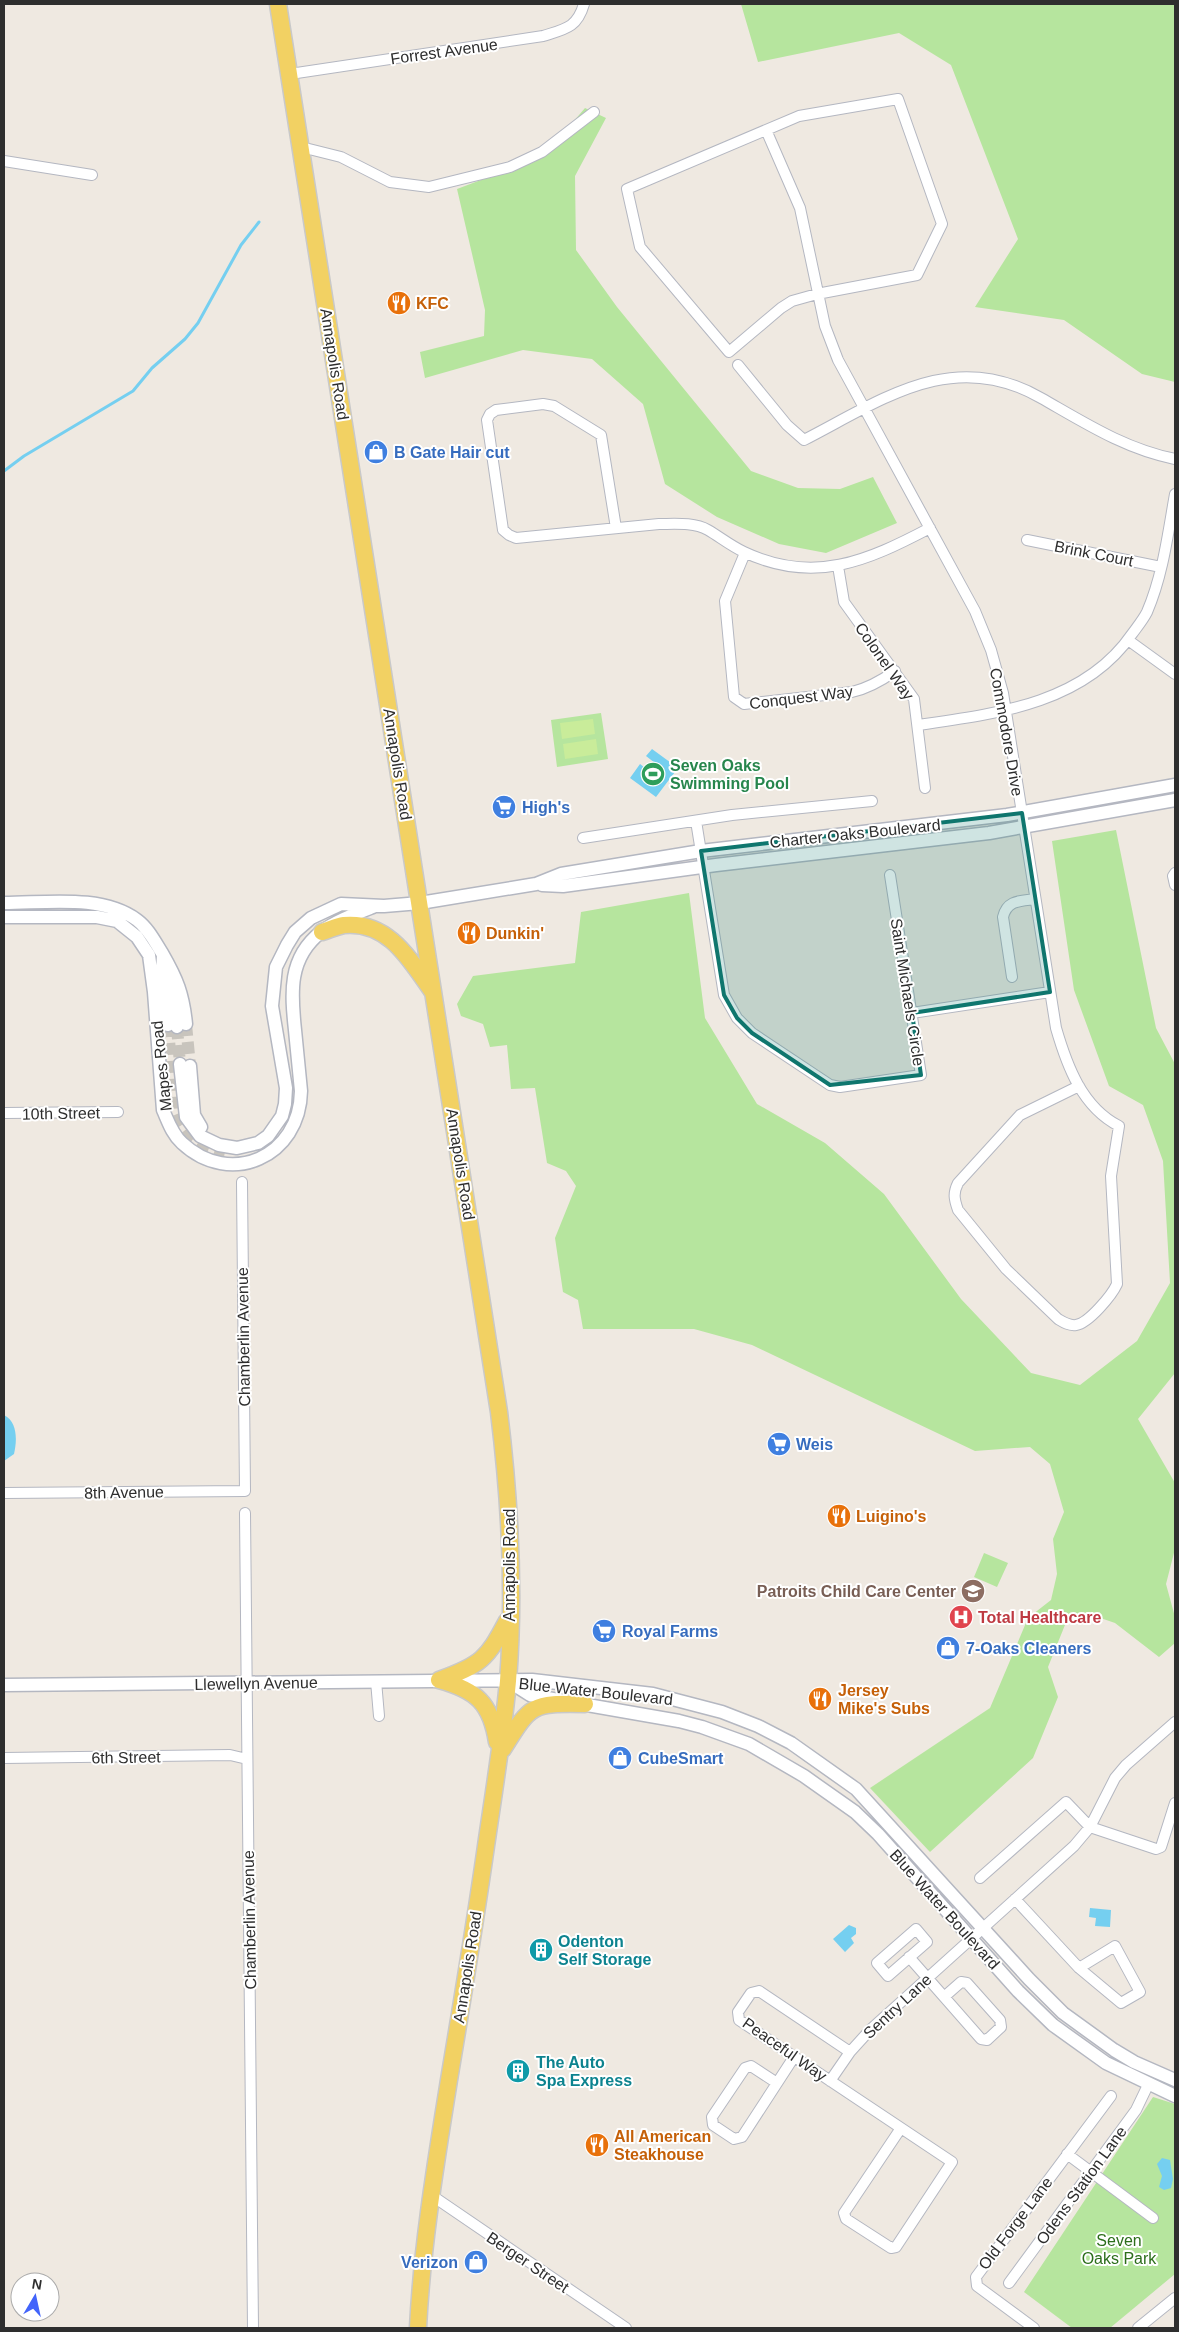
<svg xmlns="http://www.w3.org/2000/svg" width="1179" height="2332" font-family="Helvetica,sans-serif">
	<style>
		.green { fill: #b6e59e }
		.pitch { fill: #c9ec9a }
		.water { fill: #75cff0 }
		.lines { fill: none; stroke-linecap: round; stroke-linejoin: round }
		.stream { stroke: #75cff0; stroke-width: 3 }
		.tertiary-tunnel { stroke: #c8c4bd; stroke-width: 12; stroke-dasharray: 12 6; stroke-linecap: butt }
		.minor-casing { stroke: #b4b7c1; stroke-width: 12 }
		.tertiary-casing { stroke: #b4b7c1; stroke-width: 15 }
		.primary-casing { stroke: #c9c9c9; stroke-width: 19 }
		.minor { stroke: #fff; stroke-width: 10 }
		.tertiary { stroke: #fff; stroke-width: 12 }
		.primary { stroke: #f2d163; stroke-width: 16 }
		.marked { fill: #0f766e; fill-opacity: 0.2; stroke: #0f766e; stroke-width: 4; stroke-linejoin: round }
		.labels { text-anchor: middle; stroke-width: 4; stroke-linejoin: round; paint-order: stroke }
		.street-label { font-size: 16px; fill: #2e2e2e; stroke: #fff }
		.food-label { font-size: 16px; font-weight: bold; fill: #c56008; stroke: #fff; text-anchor: start }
		.shop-label { font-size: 16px; font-weight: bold; fill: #366cbe; stroke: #fff; text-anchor: start }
		.leisure-label { font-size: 16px; font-weight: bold; fill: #27864d; stroke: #fff; text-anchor: start }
		.education-label { font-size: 16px; font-weight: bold; fill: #785e54; stroke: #fff; text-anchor: end }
		.health-label { font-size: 16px; font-weight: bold; fill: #be3a42; stroke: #fff; text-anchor: start }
		.culture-label { font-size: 16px; font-weight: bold; fill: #0d838f; stroke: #fff; text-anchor: start }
		.park-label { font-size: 16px; fill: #2c6e1b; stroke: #fff }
	</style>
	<rect width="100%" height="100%" fill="#efe9e1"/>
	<!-- green -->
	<path class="green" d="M741,4H1175V382L1142,374L1064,320L975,307L1018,239L951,65L899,33L758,62Z
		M585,108L606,118L575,176L576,250L617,307L751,471L798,488L840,489L873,477L897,523L826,553L779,544L717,517L665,484L643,404L592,359L523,350L425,378L420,352L484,336L485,310L457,189L544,156Z
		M601,713L608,759L557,767L551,720Z
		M1116,830L1156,1028L1175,1064V1373L1138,1419L1175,1483V1549L1166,1584L1175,1617V1643L1159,1657L1115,1623L1086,1613L1067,1620L1048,1667L1058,1697L1033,1758L930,1852L870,1788L990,1708L1028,1618L1051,1600L1057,1574L1053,1539L1064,1512L1050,1464L1030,1447L975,1451L752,1345L694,1329H583L578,1300L563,1292L555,1238L576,1186L566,1171L547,1163L535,1088L511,1089L507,1045L490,1047L483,1024L461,1016L457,1004L473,976L575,963L581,912L689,893L705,1018L757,1104L825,1143L884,1194L961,1299L1031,1373L1080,1385L1137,1341L1170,1283L1163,1161L1143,1105L1109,1086L1074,990L1052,841Z
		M984,1553L1008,1563L997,1587L974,1577Z
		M1153,2097L1175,2104V2274L1110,2328H1072L1024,2292Z"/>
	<!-- pitch -->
	<path class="pitch" d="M593,719L595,734L562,739L560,723Z
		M596,739L598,754L565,759L563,744Z"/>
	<!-- water -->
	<path class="water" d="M652,749L678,768L656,797L630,778L640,764L649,771L655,763L646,756Z
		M4,1415C18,1422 17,1441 14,1454L4,1461Z
		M1090,1908L1111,1910L1110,1927L1095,1926L1096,1918L1089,1917Z
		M849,1925L856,1928V1934L851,1938L854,1943L845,1952L833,1939Z
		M1162,2158L1170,2160L1173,2179L1171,2188L1164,2190L1159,2187L1162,2176L1157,2164Z"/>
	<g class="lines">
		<!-- stream -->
		<path class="stream" d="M4,471L24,456L133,391L152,368L185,339L198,323L241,245L259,222"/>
		<!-- tertiary-tunnel -->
		<path class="tertiary-tunnel" d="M186,1024L190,1066
			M168,1025L174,1109C183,1134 199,1147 225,1151
			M177,1027L180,1064"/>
		<!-- minor casing -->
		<g class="minor-casing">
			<path id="minor" d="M290,74L543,36C565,29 577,28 584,4
				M898,99L942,224L917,275L817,294L792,301L781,308L729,352L640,247L627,189L799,116Z
				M766,130L800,208L825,326L838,360L975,611L991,650L1003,693L1056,1028C1067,1066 1082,1107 1119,1126L1111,1176L1117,1284C1112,1295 1089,1323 1076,1325C1069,1326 1063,1322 1058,1319L1006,1269L958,1210C954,1199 953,1193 958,1183L1020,1115L1079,1086
				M301,147L341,157L390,182L429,187L510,167L542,152L594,112
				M4,161L92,175
				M738,365L787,425L804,440C882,400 953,347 1041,398C1085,423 1125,449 1175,459
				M616,528L601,435L554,406L543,404L496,410L490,414L487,420L503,530L509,535L516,538L659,524C674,524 694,522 708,530C720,537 731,546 744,552C814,585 867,561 930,528
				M1027,540L1161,567
				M745,553L725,601L734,697L744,704L852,692C869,688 881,681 895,671
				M838,566L844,602L914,699L925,788
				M1128,640L1175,674
				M918,725C995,714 1084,704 1132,634C1137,627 1143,620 1147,612C1163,575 1168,533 1175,494
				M696,821L724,995L737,1018L752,1033L830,1085L840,1087L921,1075L890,875
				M583,838L732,815L872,801
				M1175,873L1173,876L1175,885
				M1012,977L1003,917C1007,900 1020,901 1035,899
				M912,1013L1050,992
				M4,1113L118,1112
				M4,1493L245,1491L242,1182
				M245,1513L253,2328
				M376,1681L379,1716
				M4,1758L230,1755L247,1759
				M980,1878L1066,1802L1090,1827L1156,1849L1161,1847L1175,1803
				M1015,1899L1079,1968L1121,2003L1140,1992L1115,1946L1079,1968
				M916,1929L927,1942L888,1976L877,1963Z
				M909,1957L981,2039L987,2040L1001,2027L1000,2020L967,1983L961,1982L944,1997
				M850,2052L759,1991L751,1993L738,2012L739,2020L952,2162L896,2247L891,2248L846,2219L844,2213L901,2128
				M830,2081L850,2052L870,2030L1074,1846L1090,1827L1115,1778L1126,1765L1175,1722
				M777,2083L751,2066L745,2068L712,2117L713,2125L734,2139L742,2137L794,2057
				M1067,2154L1153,2218
				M431,2195L626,2328
				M1009,2283L1136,2110L1148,2085
				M1034,2328L977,2286L976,2277L1111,2096
				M1138,2328L1175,2298"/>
		</g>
		<!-- tertiary casing -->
		<g class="tertiary-casing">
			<path id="tertiary" d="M542,885L563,886L716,865L989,833L1175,800
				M4,903C46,903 102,894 137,920C148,928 155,942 162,953C177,979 183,994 186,1024
				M4,917H97L117,921L137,937L149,955L154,992L163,1110C168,1121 172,1134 182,1143C230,1188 300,1157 301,1091C299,1071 297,1051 295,1030C291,993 288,958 321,932C336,921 355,914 373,907
				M163,955L162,973L168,1025
				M171,984L177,1027
				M180,1064L186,1117L200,1136L219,1145L237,1148L258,1143L268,1136L282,1116L285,1104L286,1088L272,1006L276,967L287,945L295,932L311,918L341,904L384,906L420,903L536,884L561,874L701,851L1007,815L1175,785
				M190,1066L194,1115L201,1127
				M508,1681L530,1695L679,1721L702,1727L749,1744L804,1776L855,1812L878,1834L1018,1991L1053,2025L1106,2063L1175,2096
				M4,1685L532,1680L653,1694L722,1712L758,1726L791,1743L856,1789L1029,1979L1063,2013L1114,2050L1134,2062L1175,2080"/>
		</g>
		<!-- primary casing -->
		<g class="primary-casing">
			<path id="primary" d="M278,4L499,1412C510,1501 515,1591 508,1681C503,1736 494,1791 486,1846C475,1924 462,2002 449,2080C436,2162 422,2245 418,2328
				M322,932C329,930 337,926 344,925C389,921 410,960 432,991
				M439,1680C476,1690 491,1703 497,1742
				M439,1680C481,1665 487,1659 507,1621
				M503,1749C531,1704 531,1703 585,1704"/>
		</g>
		<!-- minor -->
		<use href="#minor" class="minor"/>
		<!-- tertiary -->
		<use href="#tertiary" class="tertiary"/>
		<!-- primary -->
		<use href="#primary" class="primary"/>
	</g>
	<!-- marked area -->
	<path class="marked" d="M1022,813L1050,992L912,1013L921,1075L830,1085L752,1033L737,1018L724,995L701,851Z"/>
	<!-- icons -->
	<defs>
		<g id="restaurant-disc" transform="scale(1.25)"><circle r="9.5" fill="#e8710a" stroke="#fff"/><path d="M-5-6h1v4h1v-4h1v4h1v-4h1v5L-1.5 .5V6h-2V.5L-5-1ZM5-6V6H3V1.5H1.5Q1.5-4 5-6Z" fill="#fff"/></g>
		<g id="shop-disc" transform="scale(1.25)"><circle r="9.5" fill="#3f7fe0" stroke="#fff"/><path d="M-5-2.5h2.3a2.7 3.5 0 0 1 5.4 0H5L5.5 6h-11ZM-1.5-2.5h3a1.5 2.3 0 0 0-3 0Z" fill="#fff"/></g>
		<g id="stadium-disc" transform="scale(1.25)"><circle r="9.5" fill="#2e9e5b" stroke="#fff"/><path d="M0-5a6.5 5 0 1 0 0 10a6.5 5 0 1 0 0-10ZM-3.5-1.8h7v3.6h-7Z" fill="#fff"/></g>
		<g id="supermarket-disc" transform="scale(1.25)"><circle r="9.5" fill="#3f7fe0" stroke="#fff"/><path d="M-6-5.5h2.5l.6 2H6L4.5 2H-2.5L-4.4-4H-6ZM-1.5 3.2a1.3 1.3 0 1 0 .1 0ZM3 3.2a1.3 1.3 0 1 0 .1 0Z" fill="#fff"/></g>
		<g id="school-disc" transform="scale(1.25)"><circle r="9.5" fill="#8d6e63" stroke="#fff"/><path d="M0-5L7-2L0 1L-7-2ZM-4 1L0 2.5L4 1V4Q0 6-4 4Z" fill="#fff"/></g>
		<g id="hospital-disc" transform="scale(1.25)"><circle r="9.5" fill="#e0444e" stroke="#fff"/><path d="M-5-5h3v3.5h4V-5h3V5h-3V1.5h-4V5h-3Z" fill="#fff"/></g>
		<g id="building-disc" transform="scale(1.25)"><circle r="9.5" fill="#0f9aa8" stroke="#fff"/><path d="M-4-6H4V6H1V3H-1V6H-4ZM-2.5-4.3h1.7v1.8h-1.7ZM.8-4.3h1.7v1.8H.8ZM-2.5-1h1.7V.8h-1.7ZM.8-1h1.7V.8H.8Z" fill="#fff"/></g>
	</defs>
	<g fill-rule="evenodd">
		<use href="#restaurant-disc" x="399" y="303"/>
		<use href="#shop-disc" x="376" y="452"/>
		<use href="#stadium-disc" x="653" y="774"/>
		<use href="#supermarket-disc" x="504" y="807"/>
		<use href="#restaurant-disc" x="469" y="933"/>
		<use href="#supermarket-disc" x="779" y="1444"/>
		<use href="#restaurant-disc" x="839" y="1516"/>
		<use href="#school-disc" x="973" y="1591"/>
		<use href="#hospital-disc" x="961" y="1617"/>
		<use href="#supermarket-disc" x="604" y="1631"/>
		<use href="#shop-disc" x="948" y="1648"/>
		<use href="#restaurant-disc" x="820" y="1699"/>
		<use href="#shop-disc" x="620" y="1758"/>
		<use href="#building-disc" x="541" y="1950"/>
		<use href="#building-disc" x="518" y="2071"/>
		<use href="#restaurant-disc" x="597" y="2145"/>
		<use href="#shop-disc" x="476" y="2262"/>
	</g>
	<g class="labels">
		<!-- street labels -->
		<g class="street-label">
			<text transform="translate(444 51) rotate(-8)" y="6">Forrest Avenue</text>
			<text transform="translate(335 364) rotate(81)" y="6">Annapolis Road</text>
			<text transform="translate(1094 553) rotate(11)" y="6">Brink Court</text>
			<text transform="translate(885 661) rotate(55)" y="6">Colonel Way</text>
			<text transform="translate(801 697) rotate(-7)" y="6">Conquest Way</text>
			<text transform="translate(1007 732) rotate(80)" y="6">Commodore Drive</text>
			<text transform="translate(398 764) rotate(81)" y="6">Annapolis Road</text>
			<text transform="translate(855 833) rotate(-6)" y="6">Charter Oaks Boulevard</text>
			<text transform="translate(908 992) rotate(81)" y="6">Saint Michaels Circle</text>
			<text transform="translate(161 1066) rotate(-96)" y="6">Mapes Road</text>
			<text transform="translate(61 1113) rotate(-1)" y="6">10th Street</text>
			<text transform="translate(461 1164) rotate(81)" y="6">Annapolis Road</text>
			<text transform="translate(243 1337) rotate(-91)" y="6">Chamberlin Avenue</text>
			<text transform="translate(124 1492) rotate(-1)" y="6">8th Avenue</text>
			<text transform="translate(509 1565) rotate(-90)" y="6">Annapolis Road</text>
			<text transform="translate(256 1683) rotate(-1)" y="6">Llewellyn Avenue</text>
			<text transform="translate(596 1691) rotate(6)" y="6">Blue Water Boulevard</text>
			<text transform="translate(126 1757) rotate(-1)" y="6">6th Street</text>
			<text transform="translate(945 1909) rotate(48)" y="6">Blue Water Boulevard</text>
			<text transform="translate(249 1920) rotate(-91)" y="6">Chamberlin Avenue</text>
			<text transform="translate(467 1967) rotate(-81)" y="6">Annapolis Road</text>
			<text transform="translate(897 2006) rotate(-43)" y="6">Sentry Lane</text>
			<text transform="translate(785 2049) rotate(35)" y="6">Peaceful Way</text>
			<text transform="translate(1081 2185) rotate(-54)" y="6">Odens Station Lane</text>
			<text transform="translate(1015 2223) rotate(-53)" y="6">Old Forge Lane</text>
			<text transform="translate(528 2262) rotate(34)" y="6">Berger Street</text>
		</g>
		<!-- food labels -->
		<g class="food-label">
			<text x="416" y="309">KFC</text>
			<text x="486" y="939">Dunkin'</text>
			<text x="856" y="1522">Luigino's</text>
			<text x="838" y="1696">Jersey<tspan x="838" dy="18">Mike's Subs</tspan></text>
			<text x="614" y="2142">All American<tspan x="614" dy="18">Steakhouse</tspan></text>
		</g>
		<!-- shop labels -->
		<g class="shop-label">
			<text x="394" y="458">B Gate Hair cut</text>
			<text x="522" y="813">High's</text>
			<text x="796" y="1450">Weis</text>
			<text x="622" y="1637">Royal Farms</text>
			<text x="966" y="1654">7-Oaks Cleaners</text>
			<text x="638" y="1764">CubeSmart</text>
			<text x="458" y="2268" text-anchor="end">Verizon</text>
		</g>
		<!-- leisure labels -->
		<g class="leisure-label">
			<text x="670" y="771">Seven Oaks<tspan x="670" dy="18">Swimming Pool</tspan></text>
		</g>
		<!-- education labels -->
		<g class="education-label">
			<text x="956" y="1597">Patroits Child Care Center</text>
		</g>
		<!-- health labels -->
		<g class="health-label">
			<text x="978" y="1623">Total Healthcare</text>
		</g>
		<!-- culture labels -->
		<g class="culture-label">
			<text x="558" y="1947">Odenton<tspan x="558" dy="18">Self Storage</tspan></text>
			<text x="536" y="2068">The Auto<tspan x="536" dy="18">Spa Express</tspan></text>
		</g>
		<!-- park labels -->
		<g class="park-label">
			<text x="1119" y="2246">Seven<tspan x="1119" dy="18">Oaks Park</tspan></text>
		</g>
	</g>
	<!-- border -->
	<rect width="1179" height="2332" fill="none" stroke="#2e2e2e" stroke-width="10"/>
	<!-- north arrow -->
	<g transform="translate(35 2297) rotate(9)"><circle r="24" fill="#ffffff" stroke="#ababab"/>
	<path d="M0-4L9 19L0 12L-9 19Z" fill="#4264fb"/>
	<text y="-8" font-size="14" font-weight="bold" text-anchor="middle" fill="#2e2e2e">N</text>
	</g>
</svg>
